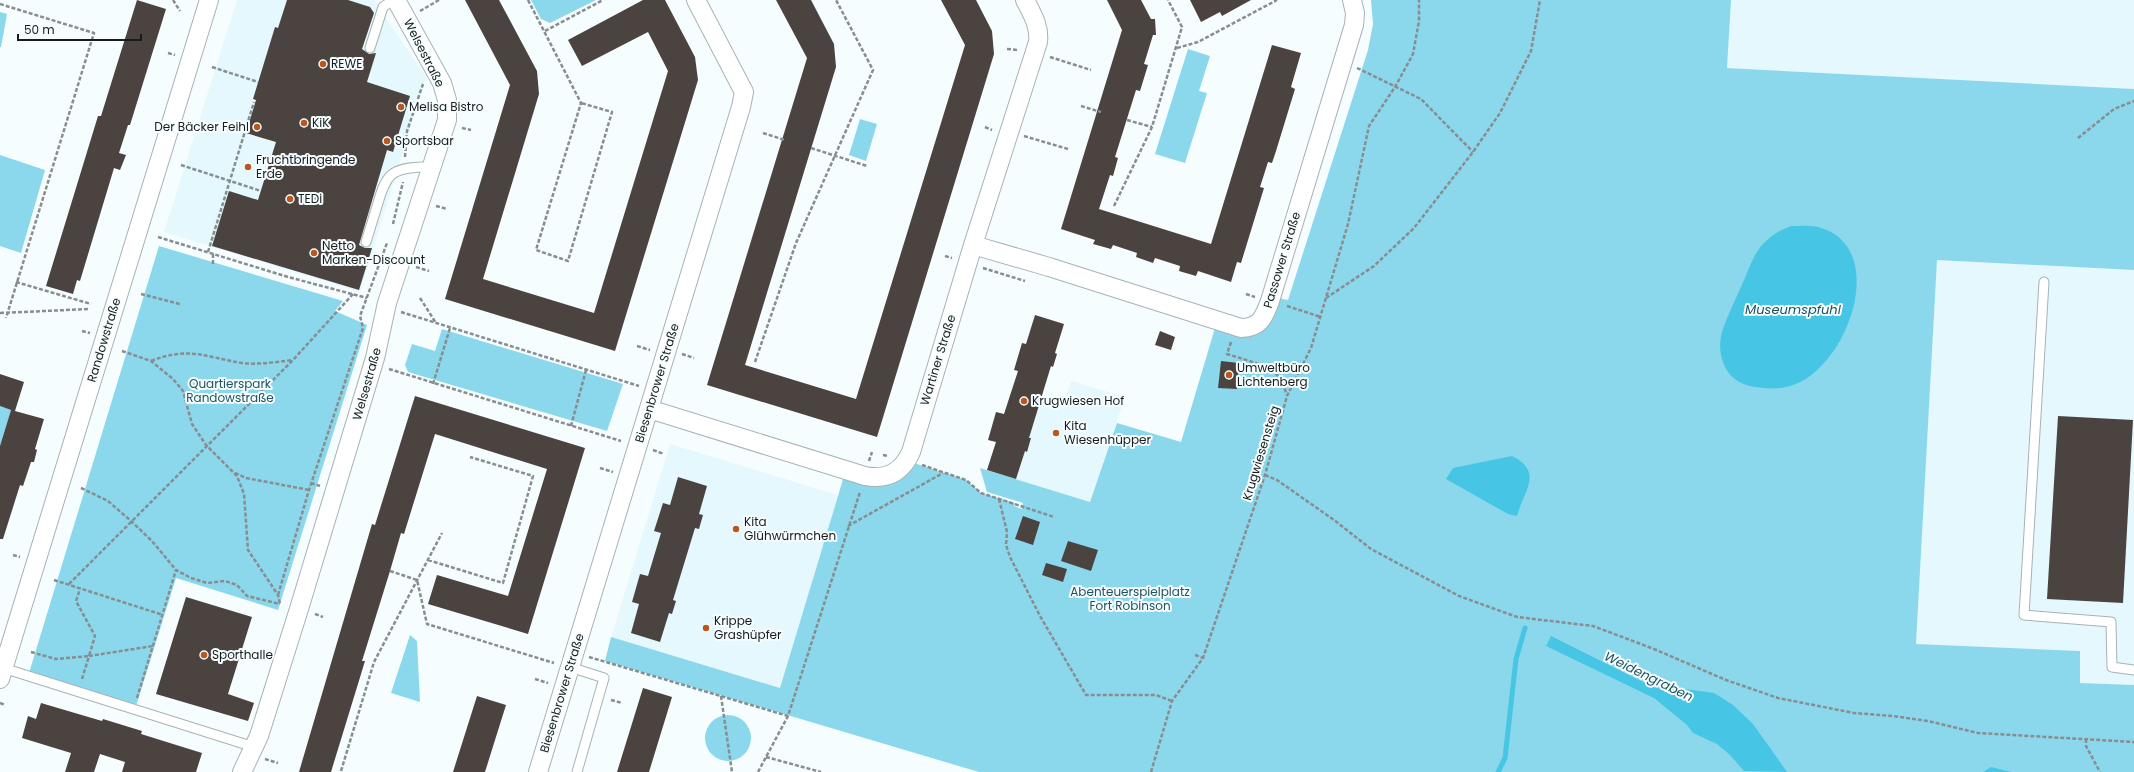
<svg xmlns="http://www.w3.org/2000/svg" width="2134" height="772" font-family="Poppins,sans-serif">
	<style>
		.built { fill: #e4f8fd }
		.green { fill: #8bd8ed }
		.water { fill: #46c5e4 }
		.lines { fill: none; stroke-linecap: round; stroke-linejoin: round }
		.stream { stroke: #46c5e4; stroke-width: 5 }
		.building { fill: #4b4340 }
		.service-casing { stroke: #a8b2b5; stroke-width: 11 }
		.minor-casing { stroke: #a8b2b5; stroke-width: 20 }
		.path { stroke: #888d8f; stroke-width: 2.5; stroke-dasharray: 4 2; stroke-linecap: butt }
		.service { stroke: #fff; stroke-width: 9 }
		.minor { stroke: #fff; stroke-width: 18 }
		.poi-dot { fill: #ba571f; stroke: #f6fdff; stroke-width: 1.5 }
		.labels { text-anchor: middle; stroke-width: 4; stroke-linejoin: round; paint-order: stroke }
		.street-label { font-size: 12px; fill: #191c1d; stroke: #f6fdff }
		.poi-label { font-size: 12px; fill: #191c1d; stroke: #f6fdff; text-anchor: start }
		.park-label { font-size: 12px; fill: #205461; stroke: #f6fdff }
		.water-label { font-size: 13px; font-style: italic; fill: #1d525f; stroke: #f6fdff }
	</style>
	<rect width="100%" height="100%" fill="#f6fdff"/>
	<!-- built -->
	<path class="built" d="M237,0H374L426,77L360,292L164,232Z
		M1731,0H2134V89L1727,68Z
		M1937,260L2134,270V685L2080,683V651L1916,644Z
		M1071,381L1125,397L1090,502L987,470L1012,390L1063,407Z
		M670,444L838,495L780,688L611,638Z"/>
	<!-- green -->
	<path class="green" d="M531,0H596L550,23L541,19Z
		M1371,0H1731L1727,68L2134,89V270L1937,260L1916,644L2080,651V683L2134,685V772H979L605,661L611,637L780,688L844,476L914,463L966,480L981,493L1015,503L1014,506L1022,509L1023,503L987,492L980,468L1090,502L1117,423L1181,442L1215,328L1237,335L1278,298L1288,300L1368,50L1373,24Z
		M0,12L7,14L1,47H0Z
		M1188,49L1210,56L1199,91L1207,93L1185,163L1155,154Z
		M860,119L877,124L866,161L849,155Z
		M0,155L45,170L21,253L0,246Z
		M159,246L343,301L335,311L367,325L278,610L176,578L136,706L29,673Z
		M442,329L623,384L607,431L408,372L405,365L412,344L435,351Z
		M0,406L11,410L0,446Z
		M410,635L417,641L420,702L391,693Z
		M705 738a23 23 0 1 1 46 0a23 23 0 1 1-46 0Z"/>
	<!-- water -->
	<path class="water" d="M1791,226C1800,226 1809,225 1818,227C1893,246 1846,376 1786,387C1774,390 1762,388 1750,386C1724,381 1715,352 1723,329C1728,314 1735,301 1741,287C1748,272 1753,253 1765,242C1773,234 1781,230 1791,226Z
		M1512,456C1544,472 1524,490 1517,516L1508,514L1446,479L1453,468Z
		M1551,636L1653,687L1666,690L1670,687L1714,693L1733,705L1753,724L1787,772L1744,771L1730,755L1717,744L1693,733L1687,725L1654,698L1546,646Z
		M1991,767L2011,772H1983Z"/>
	<g class="lines">
		<!-- stream -->
		<path class="stream" d="M1498,772L1505,758L1516,659L1525,628"/>
	</g>
	<!-- building -->
	<path class="building" d="M137,0L166,9L130,125H128L119,153L126,155L120,170L114,168L80,281L77,280L73,294L46,286L98,116H101Z
		M287,0H348L370,7L374,13L362,49L369,54L376,53L367,82L410,96L393,152L387,150L359,245L365,248H372L359,290L212,246L229,191L258,200L276,142L246,133L256,100L253,99L275,27L278,28Z
		M465,0H499L537,71L539,94L483,279L594,313L668,71L648,32L582,66L568,40L643,0H665L695,57L698,80L615,351L445,299L510,85Z
		M776,0H811L834,44L836,67L745,365L856,399L965,45L941,0H976L992,31L994,54L877,437L707,385L807,58Z
		M1107,0H1141L1151,19H1155L1156,35H1153L1144,64L1148,65L1140,91L1136,90L1115,157L1118,158L1113,176L1110,175L1099,209L1211,244L1272,45L1301,53L1291,87L1295,89L1276,151L1272,163L1268,162L1260,187L1264,188L1241,263L1237,262L1231,282L1198,271L1196,276L1179,271L1180,266L1155,258L1153,263L1136,257L1137,253L1113,245L1111,249L1093,244L1095,240L1061,229L1122,30Z
		M1190,0H1251L1222,16L1220,12L1201,22Z
		M1035,315L1064,324L1055,353L1057,354L1053,367L1051,366L1029,438H1031L1027,452L1025,451L1016,479L987,470L996,442L988,440L996,412L1004,414L1018,371L1014,370L1022,343L1026,344Z
		M1160,331L1175,337L1171,350L1155,345Z
		M1221,361L1239,363L1237,389L1218,388Z
		M0,374L24,382L15,411L44,419L35,449L37,450L34,462H31L23,486L20,485L3,539H0V446L11,410L0,406Z
		M415,396L585,448L528,634L428,604L437,575L508,596L547,469L435,434L404,534L401,533L390,571L362,661H365L331,772H299L372,524L375,525Z
		M2058,416L2133,420L2123,603L2047,599Z
		M678,477L707,486L699,514L703,515L699,529L695,528L673,600L676,601L672,614L669,613L660,642L631,633L639,604L632,602L640,574L648,576L661,533L654,531L663,503L670,505Z
		M1023,516L1040,522L1033,545L1015,539Z
		M1068,541L1098,550L1091,571L1061,561Z
		M1046,563L1067,569L1063,582L1042,575Z
		M186,597L252,617L228,694L254,703L248,721L156,694Z
		M643,688L672,697L649,772H617Z
		M477,696L506,705L485,772H453Z
		M41,703L102,721L103,719L142,731L141,734L202,753L196,772H122L125,762L100,754L94,772H65L71,753L22,738L28,716L36,719Z"/>
	<g class="lines">
		<!-- service casing -->
		<g class="service-casing">
			<path id="service" d="M370,48L383,7L393,0
				M366,242C370,229 374,216 378,203C386,174 392,168 423,167
				M2044,282L2024,615L2111,622L2112,667L2134,670
				M570,667L604,678L577,772
				M3,668L254,747"/>
		</g>
		<!-- minor casing -->
		<g class="minor-casing">
			<path id="minor" d="M973,245L1049,267L1241,328C1260,328 1264,317 1270,301L1354,25L1355,13L1352,0
				M649,409L865,476C887,480 902,472 911,452L973,245L1038,42C1040,26 1032,14 1025,0
				M0,679L209,0
				M242,772L259,736L299,609L375,358L387,303L447,120V100L442,83L396,0
				M538,772L741,107L744,92L696,0"/>
		</g>
		<!-- path -->
		<path class="path" d="M173,0L180,11
			M528,0L581,103L536,250L568,261L612,112L581,103
			M0,4L94,33L6,318
			M420,11L439,0
			M545,31L603,0
			M1177,48L1198,42L1277,0
			M1007,49L1018,50
			M168,53L175,55
			M1050,57L1091,70
			M212,67L258,82
			M1357,68L1421,99L1473,152
			M1081,106L1101,112
			M1127,120L1152,127
			M985,127L992,130
			M462,128L471,130
			M763,133L785,140
			M1024,136L1068,149
			M2078,138L2114,109L2134,101
			M811,148L867,166
			M405,157L407,131L423,84
			M181,165L261,191
			M436,206L447,209
			M1114,206L1152,127L1182,27L1168,0
			M393,224L403,182
			M158,237L288,277L367,298
			M208,252L254,102
			M945,256L952,258
			M213,264V254
			M416,267L429,271
			M983,268L1025,281
			M16,282L91,304
			M141,294L180,304
			M1246,294L1255,297
			M420,298L436,323
			M1326,298L1374,266L1414,228L1473,152L1500,113L1531,51L1540,0
			M1287,306L1321,317
			M401,312L639,386
			M0,313L89,309
			M82,331L90,333
			M1231,342L1227,354L1272,368L1282,382L1287,395
			M637,346L650,350
			M122,351L151,361L173,379L183,391L192,424L206,445L237,476L244,494L248,550L278,595L280,604
			M682,354L694,358
			M151,361C189,346 205,357 242,363C258,365 276,362 292,360
			M755,362L796,243L873,70L836,0
			M389,369L621,441
			M433,384L450,328
			M571,426L586,370
			M653,450L664,454
			M883,455L888,456
			M869,461L872,452
			M922,465L966,480L981,493L1054,517
			M600,468L613,472
			M235,473L246,478L309,490
			M1265,475L1277,480L1334,520L1371,549L1459,596L1517,617L1593,626L1654,649L1726,680L1778,698L1854,713L1893,716L1928,721L1978,733L2134,742
			M311,483L320,486
			M81,488L108,501L131,521L152,541L176,570L191,578L207,583L225,581L237,585L247,596L280,604
			M999,499L1007,532L1006,545L1010,557L1040,616L1086,695H1156L1172,701
			M848,526L943,473
			M13,555L20,557
			M428,560L503,583L533,476L470,457
			M390,571L417,580L427,624L554,663
			M54,580L163,615
			M69,584L293,360L353,294
			M278,595L309,490L363,328L360,316L387,243
			M315,614L323,617
			M31,652L56,659L89,656L95,636L76,601L80,589
			M1195,655L1203,658
			M589,657L788,716
			M82,679L89,656L153,646
			M535,679L548,683
			M721,696L732,772
			M137,698L176,570
			M611,700L622,703
			M0,703L5,705
			M2086,739V746L2100,772
			M766,757L821,772
			M265,759L278,763
			M341,771L374,662L442,533
			M758,772L788,716L860,492
			M1151,772L1172,701L1203,658L1265,475L1287,396L1311,348L1348,224L1369,126L1395,87L1413,54L1419,21V0"/>
		<!-- service -->
		<use href="#service" class="service"/>
		<!-- minor -->
		<use href="#minor" class="minor"/>
	</g>
	<!-- markers -->
	<g class="poi-dot">
		<circle cx="323" cy="64" r="4"/>
		<circle cx="401" cy="107" r="4"/>
		<circle cx="304" cy="123" r="4"/>
		<circle cx="257" cy="127" r="4"/>
		<circle cx="387" cy="141" r="4"/>
		<circle cx="248" cy="167" r="4"/>
		<circle cx="290" cy="199" r="4"/>
		<circle cx="314" cy="253" r="4"/>
		<circle cx="1229" cy="375" r="4"/>
		<circle cx="1024" cy="401" r="4"/>
		<circle cx="1056" cy="433" r="4"/>
		<circle cx="736" cy="529" r="4"/>
		<circle cx="706" cy="628" r="4"/>
		<circle cx="204" cy="655" r="4"/>
	</g>
	<g class="labels">
		<!-- street labels -->
		<g class="street-label">
			<text transform="translate(424 53) rotate(63)" y="4">Welsestraße</text>
			<text transform="translate(1282 260) rotate(-73)" y="4">Passower Straße</text>
			<text transform="translate(104 340) rotate(-73)" y="4">Randowstraße</text>
			<text transform="translate(938 360) rotate(-73)" y="4">Wartiner Straße</text>
			<text transform="translate(657 383) rotate(-73)" y="4">Biesenbrower Straße</text>
			<text transform="translate(367 384) rotate(-74)" y="4">Welsestraße</text>
			<text transform="translate(1261 453) rotate(-73)" y="4">Krugwiesensteig</text>
			<text transform="translate(562 693) rotate(-73)" y="4">Biesenbrower Straße</text>
		</g>
		<!-- poi labels -->
		<g class="poi-label">
			<text x="331" y="68">REWE</text>
			<text x="409" y="111">Melisa Bistro</text>
			<text x="312" y="127">KiK</text>
			<text x="249" y="131" text-anchor="end">Der Bäcker Feihl</text>
			<text x="395" y="145">Sportsbar</text>
			<text x="256" y="164">Fruchtbringende<tspan x="256" dy="14">Erde</tspan></text>
			<text x="298" y="203">TEDi</text>
			<text x="322" y="250">Netto<tspan x="322" dy="14">Marken-Discount</tspan></text>
			<text x="1237" y="372">Umweltbüro<tspan x="1237" dy="14">Lichtenberg</tspan></text>
			<text x="1032" y="405">Krugwiesen Hof</text>
			<text x="1064" y="430">Kita<tspan x="1064" dy="14">Wiesenhüpper</tspan></text>
			<text x="744" y="526">Kita<tspan x="744" dy="14">Glühwürmchen</tspan></text>
			<text x="714" y="625">Krippe<tspan x="714" dy="14">Grashüpfer</tspan></text>
			<text x="212" y="659">Sporthalle</text>
		</g>
		<!-- park labels -->
		<g class="park-label">
			<text x="230" y="388">Quartierspark<tspan x="230" dy="14">Randowstraße</tspan></text>
			<text x="1130" y="596">Abenteuerspielplatz<tspan x="1130" dy="14">Fort Robinson</tspan></text>
		</g>
		<!-- water labels -->
		<g class="water-label">
			<text x="1793" y="314">Museumspfuhl</text>
			<text transform="translate(1649 676) rotate(26)" y="5">Weidengraben</text>
		</g>
	</g>
	<!-- scale -->
	<path d="M18 34v6h123v-6" fill="none" stroke="#191c1d" stroke-width="2"/>
	<text x="24" y="34" font-size="12" fill="#191c1d" stroke="#f6fdff" stroke-width="3" paint-order="stroke">50 m</text>
</svg>
